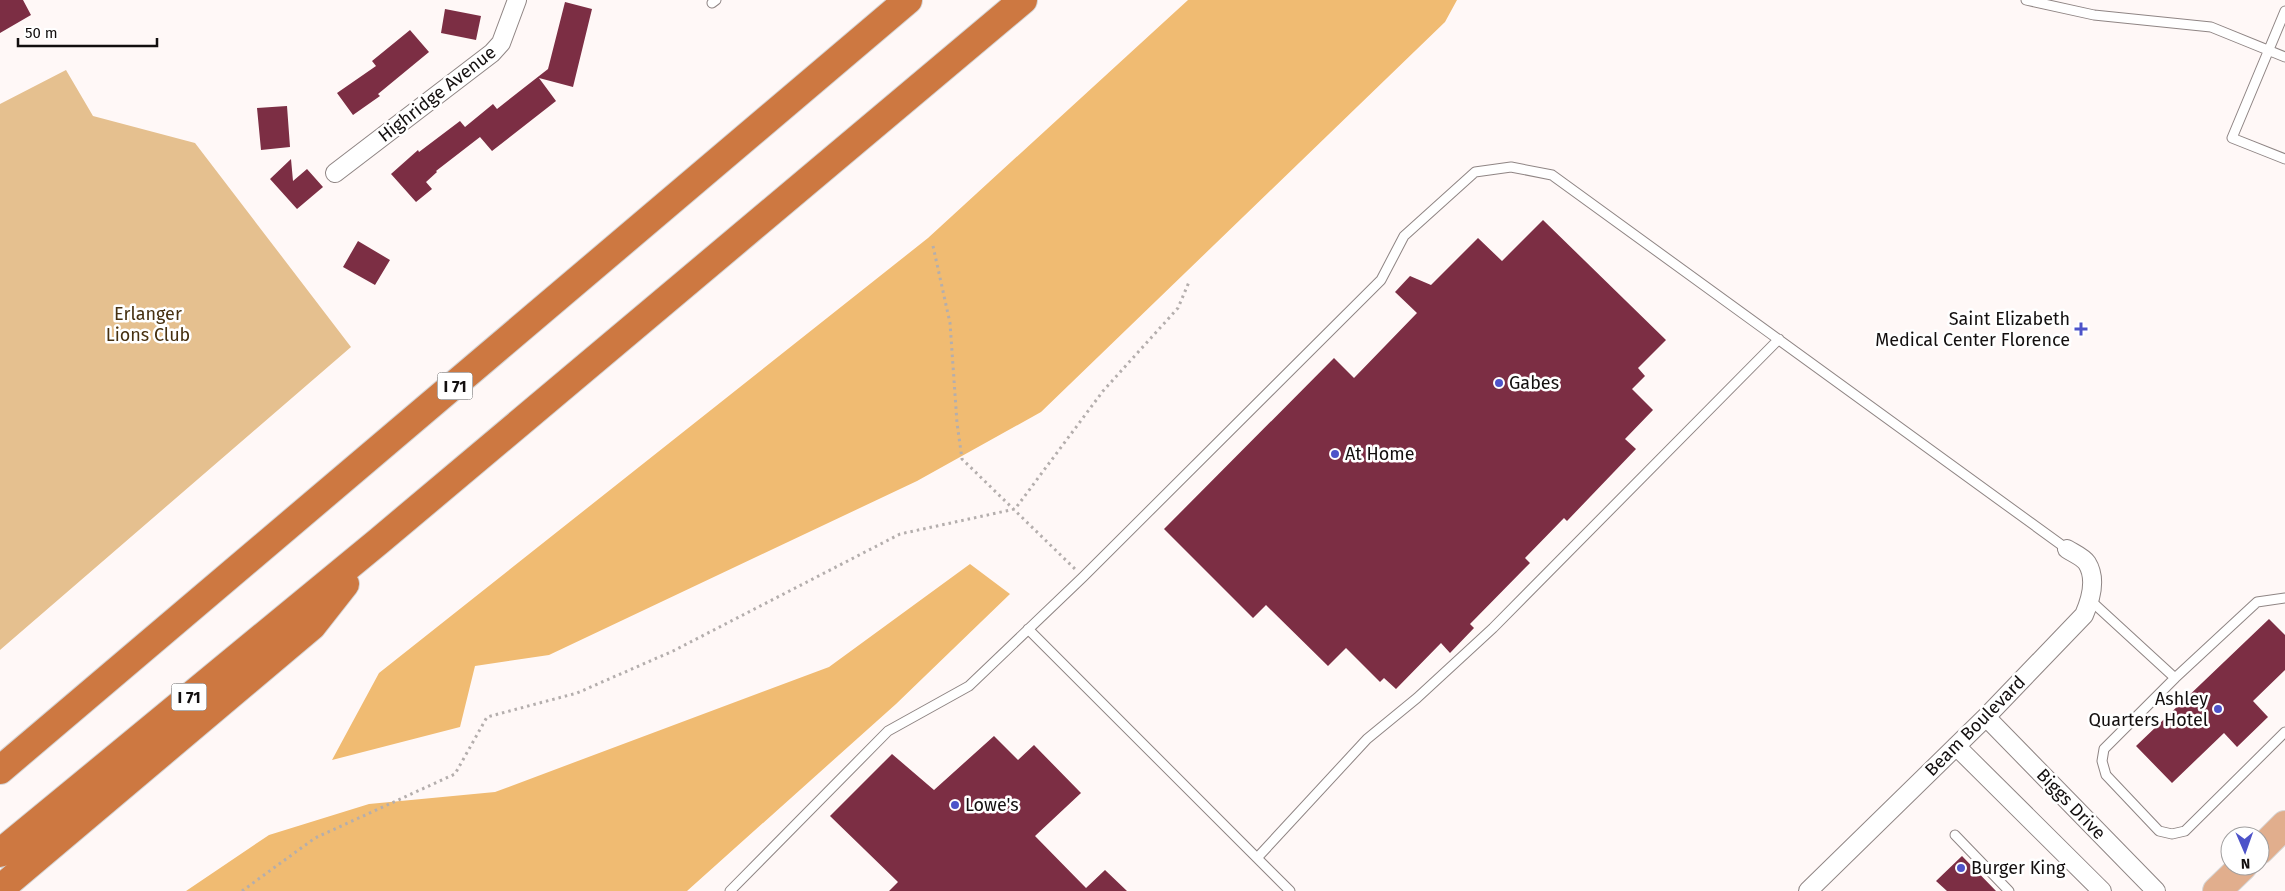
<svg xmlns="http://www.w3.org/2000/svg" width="2285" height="891" font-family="'Fira Sans',sans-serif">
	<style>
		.green { fill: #e5c08f }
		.forest { fill: #f0bb72 }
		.building { fill: #7c2e44 }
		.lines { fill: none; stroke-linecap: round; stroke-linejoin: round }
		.lane-casing { stroke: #8f8584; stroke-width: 11 }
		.street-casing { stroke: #8f8584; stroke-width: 20 }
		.primary-casing { stroke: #d5d4d4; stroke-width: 30 }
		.highway-casing { stroke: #d5d4d4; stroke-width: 30 }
		.path { stroke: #b4aead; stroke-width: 3; stroke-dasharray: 2.5 4; stroke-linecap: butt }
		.lane { stroke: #fff; stroke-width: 9 }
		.street { stroke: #fff; stroke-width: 18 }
		.primary { stroke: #e1ae8d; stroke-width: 28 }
		.highway { stroke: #cd7841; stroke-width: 28 }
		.poi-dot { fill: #4d53c9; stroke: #fff; stroke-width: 2 }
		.labels { text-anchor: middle; stroke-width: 5; stroke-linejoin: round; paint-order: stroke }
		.shield { fill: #fff; stroke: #5a5757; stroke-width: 1 }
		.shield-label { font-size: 16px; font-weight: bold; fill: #130f0f }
		.street-label { font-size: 18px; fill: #130f0f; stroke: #fff }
		.park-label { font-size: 18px; fill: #463010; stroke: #fff }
		.poi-label { font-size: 18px; fill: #130f0f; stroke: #fff; text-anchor: start }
	</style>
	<rect width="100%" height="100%" fill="#fff8f7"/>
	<!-- green -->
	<path class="green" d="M66,70L93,116L195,143L351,347L0,650V104Z"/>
	<!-- forest -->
	<path class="forest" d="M1188,0H1457L1445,22L1041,412L917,481L549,655L475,666L460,727L332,760L379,673L928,238Z
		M970,564L1010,594L896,704L687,891H186L269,835L369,804L495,792L829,667Z"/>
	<!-- building -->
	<path class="building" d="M0,0H23L31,15L0,33Z
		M565,2L592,9L573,87L539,78L556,101L492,151L480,137L436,171L437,172L426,182L432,189L416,202L391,174L418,150L419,152L460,121L465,127L493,104L497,109L548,69Z
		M445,9L481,16L476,40L441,33Z
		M410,30L429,52L378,94L380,96L353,115L337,93L376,66L372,61Z
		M287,106L290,147L261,150L257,108Z
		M291,159L293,181L307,169L323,187L297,209L270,179Z
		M1543,220L1666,340L1638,368L1645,376L1632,389L1653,410L1625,439L1636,449L1567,521L1564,518L1525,558L1530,563L1470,624L1474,628L1450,653L1441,643L1396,689L1384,678L1380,682L1346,648L1328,666L1266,605L1253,618L1164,529L1334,358L1354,378L1417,313L1395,292L1410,276L1431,285L1478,238L1502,261Z
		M358,241L390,260L375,285L343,267Z
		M2269,619L2285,635V670L2253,701L2268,717L2237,747L2224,733L2172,783L2136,746Z
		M994,736L1018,760L1034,745L1081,793L1035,836L1086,888L1105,870L1127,891H889L898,882L830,816L892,754L934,790Z
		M1962,856L1996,891H1947L1936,881Z"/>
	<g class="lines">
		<!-- lane casing -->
		<g class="lane-casing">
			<path id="lane" d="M2026,0L2094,15L2211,27L2285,57
				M712,3L716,0
				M2285,11L2232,138L2285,159
				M2285,598L2257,602L2175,678L2104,749L2102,761L2106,775L2159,831L2172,834L2185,831L2285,732
				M2090,600L2175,678
				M1028,629L1290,891
				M1955,835L2009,891
				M1257,858L1367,739L1417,698L1493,628L1779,339
				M730,891L888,731L969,686L1083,577L1381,280L1404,236L1475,172L1511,167L1552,175L2067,549"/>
		</g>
		<!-- street casing -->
		<g class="street-casing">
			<path id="street" d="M335,173L492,53L501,43L517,0
				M1986,717L2156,891
				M1956,746L2102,891
				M1808,891L1986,717L2084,615C2091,599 2097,579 2087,563C2083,557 2073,553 2067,549"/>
		</g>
		<!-- primary casing -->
		<g class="primary-casing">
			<path id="primary" d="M2260,850L2285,825
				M2217,891L2243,866"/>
		</g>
		<!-- highway casing -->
		<g class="highway-casing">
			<path id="highway" d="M0,770L908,0
				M0,853L379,541L1023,0
				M0,889L312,626L345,584"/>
		</g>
		<!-- path -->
		<path class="path" d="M933,246L950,323L957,423L962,459L1075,569
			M242,891L315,838L455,774L487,717L577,693L673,651L900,534L1015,509L1103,391L1178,308L1189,282"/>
		<!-- lane -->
		<use href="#lane" class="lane"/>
		<!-- street -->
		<use href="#street" class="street"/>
		<!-- primary -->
		<use href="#primary" class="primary"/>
		<!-- highway -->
		<use href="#highway" class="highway"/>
	</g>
	<!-- markers -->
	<g class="poi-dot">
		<path d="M2078.5 321.5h5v5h5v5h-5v5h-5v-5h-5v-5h5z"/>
		<circle cx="1499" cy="383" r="5"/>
		<circle cx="1335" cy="454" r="5"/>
		<circle cx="2218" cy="709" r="5"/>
		<circle cx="955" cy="805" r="5"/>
		<circle cx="1961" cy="868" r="5"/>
	</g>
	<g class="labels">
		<!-- shield labels -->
		<g class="shield">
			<rect x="437.5" y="372.5" width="35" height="27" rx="4"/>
			<rect x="171.5" y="683.5" width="35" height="27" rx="4"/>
		</g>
		<g class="shield-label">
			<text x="455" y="392">I 71</text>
			<text x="189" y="703">I 71</text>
		</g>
		<!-- street labels -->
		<g class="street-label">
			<text transform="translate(437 94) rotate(-38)" y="6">Highridge Avenue</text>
			<text transform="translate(1975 726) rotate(-45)" y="6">Beam Boulevard</text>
			<text transform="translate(2071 804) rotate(46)" y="6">Biggs Drive</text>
		</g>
		<!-- park labels -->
		<g class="park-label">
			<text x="148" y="320">Erlanger<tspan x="148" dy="21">Lions Club</tspan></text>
		</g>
		<!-- poi labels -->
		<g class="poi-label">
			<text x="2070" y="325" text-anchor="end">Saint Elizabeth<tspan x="2070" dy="21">Medical Center Florence</tspan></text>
			<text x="1509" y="389">Gabes</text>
			<text x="1345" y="460">At Home</text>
			<text x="2208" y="705" text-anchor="end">Ashley<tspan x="2208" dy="21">Quarters Hotel</tspan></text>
			<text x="965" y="811">Lowe's</text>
			<text x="1971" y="874">Burger King</text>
		</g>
	</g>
	<!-- north arrow -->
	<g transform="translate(2245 851) rotate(178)"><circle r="24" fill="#ffffff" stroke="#a19f9f"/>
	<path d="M0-4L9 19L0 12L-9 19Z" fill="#4d53c9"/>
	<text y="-8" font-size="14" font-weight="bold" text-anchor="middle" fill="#130f0f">N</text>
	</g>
	<!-- scale -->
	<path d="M18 38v8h139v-8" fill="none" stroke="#130f0f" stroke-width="2.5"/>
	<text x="25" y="38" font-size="15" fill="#130f0f" stroke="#ffffff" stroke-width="4" paint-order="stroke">50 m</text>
</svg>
